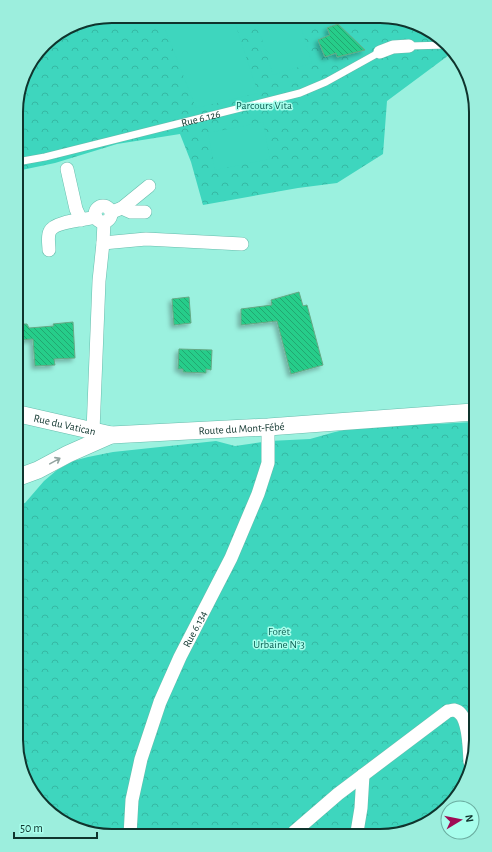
<svg xmlns="http://www.w3.org/2000/svg" width="492" height="852" font-family="'Alegreya Sans',sans-serif">
	<style>
		.park { fill: url(#park-crowns) }
		.pitch { fill: #3ed6be }
		.building { fill: url(#building-back-hatch); stroke: #66a985; filter: url(#shadow) }
		.lines { fill: none; stroke-linecap: round; stroke-linejoin: round }
		.service-casing { stroke: #67bcac; stroke-width: 8 }
		.minor-casing { stroke: #67bcac; stroke-width: 14 }
		.tertiary-casing { stroke: #67bcac; stroke-width: 18 }
		.service { stroke: #fff; stroke-width: 7 }
		.minor { stroke: #fff; stroke-width: 13 }
		.tertiary { stroke: #fff; stroke-width: 17 }
		.oneway { stroke: #93a4a0 }
		.labels { text-anchor: middle; stroke-width: 3; stroke-linejoin: round; paint-order: stroke }
		.park-label { font-size: 11px; fill: #0d6255; stroke: #a8feec }
		.street-label { font-size: 11px; fill: #0f342d; stroke: #a8feec }
		.rim { fill: none; stroke: #0f342d; stroke-width: 2 }
	</style>
	<defs>
		<pattern id="park-crowns" width="20" height="18" patternUnits="userSpaceOnUse"><rect width="20" height="18" fill="#3ed6be"/><path d="M2 6a3 3 0 1 1 6 0M12 15a3 3 0 1 1 6 0" fill="none" stroke="#35b8a4"/></pattern>
		<pattern id="building-back-hatch" width="6" height="6" patternUnits="userSpaceOnUse"><rect width="6" height="6" fill="#27cd8a"/><path d="M-1 5l2 2M0 0l6 6M5-1l2 2" fill="none" stroke="#20a771"/></pattern>
		<filter id="shadow"><feDropShadow dx="-3" dy="3" stdDeviation="2" flood-color="#0004"/></filter>
	</defs>
	<rect width="100%" height="100%" fill="#9bf1df"/>
	<!-- park -->
	<path class="park" d="M112,16L398,18L443,40L453,55H449L387,101L383,154L337,183L298,188L203,205L191,162L180,134L117,144L55,163L17,171V100L26,69L49,40L76,23Z
		M408,422L436,424L473,422L476,746L456,798L411,831L99,835L53,816L21,771L19,504L25,503L44,481L57,470L73,461L88,457L113,452L216,441L235,446L269,441L310,439L335,432L366,425Z"/>
	<!-- pitch -->
	<path class="pitch" d="M176,16L233,17L258,93L196,108L162,21Z
		M255,17H298L312,63L273,75Z
		M263,122L270,159L215,170L208,133Z"/>
	<!-- building -->
	<path class="building" d="M338,24L365,50L337,57L336,53L325,57L318,40L330,35L327,28Z
		M299,292L303,306L307,305L323,365L291,374L277,321L241,325V309L272,305L271,300Z
		M189,297L191,323L174,325L172,299Z
		M73,322L75,358L54,359L55,365L35,366L33,339L18,340V324H27L29,328L54,326L53,324Z
		M179,349L212,350L211,370L206,369V373L183,372V369H178Z"/>
	<g class="lines">
		<!-- service casing -->
		<g class="service-casing">
			<g id="service">
				<path d="M409,46L447,45"/>
				<path id="s1" d="M17,162L45,157L300,93L326,82L380,52"/>
			</g>
		</g>
		<!-- minor casing -->
		<g class="minor-casing">
			<g id="minor">
				<path d="M380,52L393,47L409,46"/>
				<path d="M67,169L76,209L81,220"/>
				<circle cx="103" cy="214" r="8"/>
				<path d="M122,208L131,212H145"/>
				<path d="M112,212L122,208L149,186"/>
				<path d="M103,243L146,239L242,244"/>
				<path d="M49,250C49,244 47,236 50,231C55,221 85,220 96,217"/>
				<path d="M93,431L99,281L103,243L104,222"/>
				<path d="M294,832L338,794L448,711C450,711 452,710 454,710C470,713 469,749 470,762"/>
				<path d="M357,832L361,808L363,775"/>
				<path id="s2" d="M130,835L132,800L141,759L160,702L180,657L231,558L258,494L268,463V427"/>
			</g>
		</g>
		<!-- tertiary casing -->
		<g class="tertiary-casing">
			<g id="tertiary">
				<path id="s3" d="M19,414L111,435"/>
				<path id="s4" d="M19,477L38,470L68,454L111,435L268,427L473,412"/>
			</g>
		</g>
		<!-- service -->
		<use href="#service" class="service"/>
		<!-- minor -->
		<use href="#minor" class="minor"/>
		<!-- tertiary -->
		<use href="#tertiary" class="tertiary"/>
	</g>
	<!-- one-way arrows -->
	<defs><path id="oneway-shaft" d="M-6 0H5M1.5-3L5.5 0L1.5 3" fill="none" stroke-width="1.6" stroke-linecap="round" stroke-linejoin="round"/></defs>
	<use class="oneway" href="#oneway-shaft" transform="translate(55 461) rotate(-29)"/>
	<g class="labels">
		<!-- park labels -->
		<g class="park-label">
			<text x="264" y="109">Parcours Vita</text>
			<text x="279" y="635">Forêt<tspan x="279" dy="13">Urbaine N°3</tspan></text>
		</g>
		<!-- street labels -->
		<g class="street-label">
			<text dy="4" stroke="none"><textPath href="#s1" startOffset="189">Rue 6.126</textPath></text>
			<text dy="4" stroke="none"><textPath href="#s3" startOffset="47">Rue du Vatican</textPath></text>
			<text dy="4" stroke="none"><textPath href="#s4" startOffset="232">Route du Mont-Fébé</textPath></text>
			<text dy="4" stroke="none"><textPath href="#s2" startOffset="218">Rue 6.134</textPath></text>
		</g>
	</g>
	<!-- crop -->
	<path d="M0 0H492V852H0ZM112 23H380A89 89 0 0 1 469 112V740A89 89 0 0 1 380 829H112A89 89 0 0 1 23 740V112A89 89 0 0 1 112 23Z" fill="#9ceedd" fill-rule="evenodd"/>
	<path class="rim" d="M112 23H380A89 89 0 0 1 469 112V740A89 89 0 0 1 380 829H112A89 89 0 0 1 23 740V112A89 89 0 0 1 112 23Z"/>
	<!-- north arrow -->
	<g transform="translate(460 820) rotate(80)"><circle r="19" fill="#a8feec" stroke="#6bada0"/>
	<path d="M0-3L7 15L0 10L-7 15Z" fill="#9f0b54"/>
	<text y="-6" font-size="11" font-weight="bold" text-anchor="middle" fill="#0f342d">N</text>
	</g>
	<!-- scale -->
	<path d="M14 832v6h83v-6" fill="none" stroke="#0f342d" stroke-width="2"/>
	<text x="20" y="832" font-size="12" fill="#0f342d" stroke="#a8feec" stroke-width="3" paint-order="stroke">50 m</text>
</svg>
